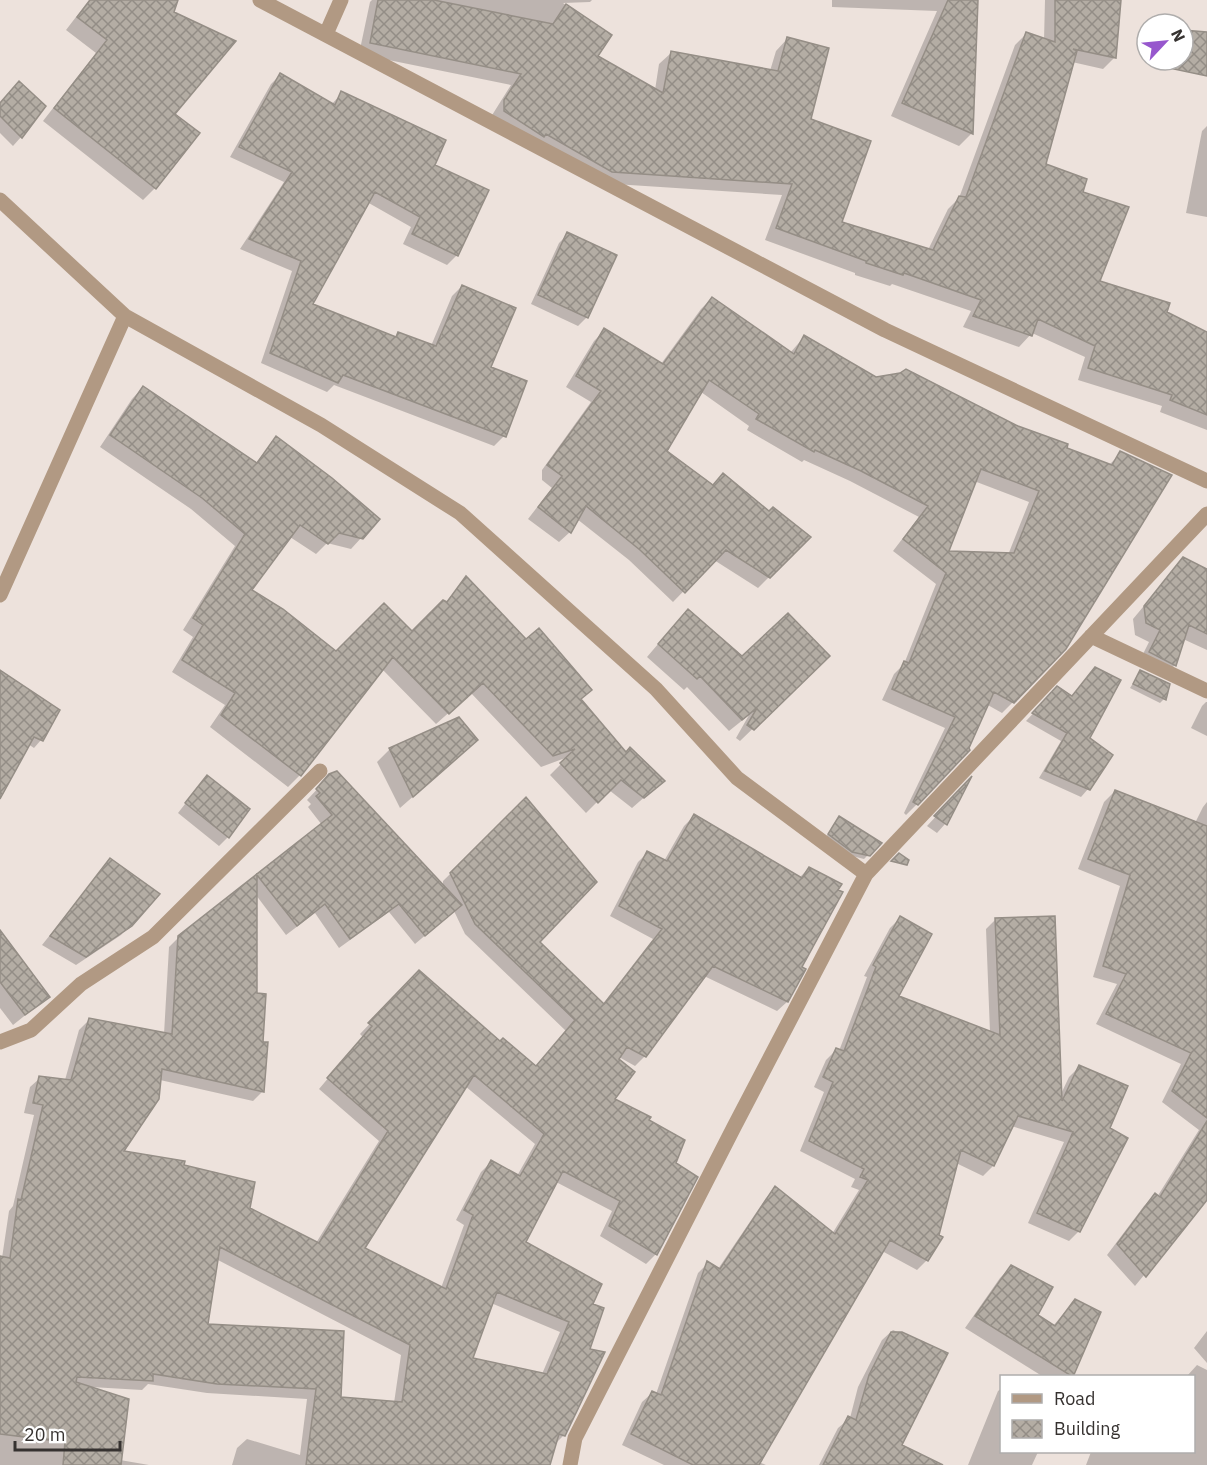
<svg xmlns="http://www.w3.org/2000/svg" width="1207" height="1465" font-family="'IBM Plex Sans',sans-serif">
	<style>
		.shadow { fill: #0003; fill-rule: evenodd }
		.building { fill: url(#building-cross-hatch); stroke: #958e86; stroke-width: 1.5; fill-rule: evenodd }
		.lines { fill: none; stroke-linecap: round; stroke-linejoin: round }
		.minor { stroke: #b19983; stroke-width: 15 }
	</style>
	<defs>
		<pattern id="building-cross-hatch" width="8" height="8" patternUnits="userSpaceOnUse" patternTransform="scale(1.5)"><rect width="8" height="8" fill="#b4ada4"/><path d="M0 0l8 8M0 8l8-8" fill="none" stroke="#938d86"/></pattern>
	</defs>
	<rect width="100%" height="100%" fill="#ede2dc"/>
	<!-- shadow -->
	<path class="shadow" d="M89,0H176L172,13L173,114L155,188L143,200L43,121L96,53L66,30Z
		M372,0H592L590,2L563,3L610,36L596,56L655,90L659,64L671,53L770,71L776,51L787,39L840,223L928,250L948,209L959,198L1015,45L1027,33L1044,40L1045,0H1119L1115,57L1103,69L1072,62L1044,164L1081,192L1098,282L1207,333V430L1160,412L1162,406L1078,380L1085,357L1032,333L1019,347L963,327L971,311L892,284L890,286L855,275V273L765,240L782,195L599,183L489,120L511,85L359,54L370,2Z
		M832,0H976L971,134L959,146L891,116L937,11L832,7Z
		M281,74L331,105L342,93L433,165L457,255L447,265L403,244L411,227L367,202L311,305L395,338L399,334L431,346L452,296L462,286L489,368L525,382L504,436L494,446L334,385L327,392L261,363L292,271L240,249L284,182L230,157L271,84Z
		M0,104L21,137L13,146L0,133Z
		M1207,126V217L1186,213L1202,131Z
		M568,234L587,317L578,326L531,304L559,243Z
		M712,298L790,353L804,337L876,379L1018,427L1065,449L1109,465L1121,453L1013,702L1002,713L986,704L917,804L906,815L904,813L945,728L882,700L894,674L904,664L936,584L893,551L919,517L850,481L804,460L802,462L747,430L749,426L701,392L665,452L712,486L723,475L769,513L809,537L758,588L714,560L673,602L629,560L577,519L570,532L559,542L528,519L552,488L542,480V470L591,402L566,387L594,341L605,330L661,364L701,309ZM974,481L1029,502L1008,555L947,553Z
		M143,387L255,464L277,438L362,537L351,549L327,543L316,554L290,537L249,590L336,653L412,633L445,603L466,578L580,700L626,754L663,781L632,808L609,790L586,813L550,775L568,757L541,767L471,693L436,724L382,669L300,775L288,787L210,727L225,705L172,672L193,637L183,630L235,546L191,509L100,447L132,399Z
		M1183,559L1207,571V650L1183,639L1175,665L1163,676L1138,664L1149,642L1135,635L1133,619Z
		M676,623L742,658L828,656L740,741L736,738L749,715L729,731L687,687L684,690L647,657Z
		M1140,672L1164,699L1160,703L1130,688Z
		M0,683L41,740L34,748L28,744L0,775Z
		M1057,688L1088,738V789L1081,797L1039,778L1061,741L1026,721Z
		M1206,702H1207V736L1191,728L1202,706Z
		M390,749L464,752L400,808L377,762Z
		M323,783L443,887V881L520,805L538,942L602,1005L653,939L610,916L638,862L648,852L664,861L684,826L694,816L799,878L809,868L800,968L803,970L787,1002L777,1011L704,976L645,1056L635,1066L619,1057L612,1100L647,1121L675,1164L656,1254L646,1264L600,1236L612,1211L556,1182L524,1243L591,1305L564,1435L554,1445L548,1465H232L237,1448L247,1439L300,1455L307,1399L207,1393L148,1384L142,1390L91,1387L120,1460L149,1465H0V1258H2L9,1211L13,1206L34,1115L24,1113L30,1087L40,1078L65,1080L79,1030L89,1020L164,1034L169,947L179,937L322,825L308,807L311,804L307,800ZM256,895L286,935L315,913L339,948L389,912L415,944L454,911L465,934L566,1031L535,1067L500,1043L419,972L360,1034L363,1037L319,1089L379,1141L316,1243L249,1208L182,1166L121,1152L160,1080L253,1101L262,1092V1043L256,994ZM465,1086L535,1144L517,1176L491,1162L481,1172L456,1220L464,1225L441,1288L363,1248ZM216,1259L401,1355L394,1403L339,1398L206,1325ZM491,1303L560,1332L542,1374L471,1359Z
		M966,784L945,824L937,833L927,826Z
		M199,786L228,837L219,846L178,813Z
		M1115,791L1195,823L1203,807L1207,802V1199L1135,1286L1107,1255L1144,1206L1155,1195L1157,1197L1199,1130L1162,1102L1181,1064L1096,1024L1117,984L1093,977L1120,886L1078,869L1104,802Z
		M835,822L880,843L864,859L848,855L825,839Z
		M110,860L130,925L121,935L76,965L42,945Z
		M900,918L897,997L990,1033L986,929L996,919L1060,1096L1069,1077L1079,1067L1108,1129L1079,1231L1069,1241L1028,1223L1064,1142L1011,1126L993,1166L983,1176L956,1163L927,1260L917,1270L882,1251L759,1462L766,1465H664L622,1445L642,1402L652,1393L656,1394L698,1273L708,1263L718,1269L766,1198L776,1188L832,1234L859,1190L851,1187L855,1179L800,1151L824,1092L814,1087L826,1060L836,1050L839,1051L867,977L864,976L890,928Z
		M0,932L48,997L13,1025L0,1008Z
		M1011,1267L1036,1316L1053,1326L1075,1300L1099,1313L1071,1376H1042L965,1328L1000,1278Z
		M893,1330L946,1354L899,1446L912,1465H819L838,1428L850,1418L858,1387L882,1340Z
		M1207,1331V1363L1194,1348Z
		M1197,1365L1207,1370V1465H1086L1091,1452H1194V1376H1187Z
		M1002,1388V1452H1038L1032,1465H968L998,1391Z"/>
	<!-- building -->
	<path class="building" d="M90,0H178L174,12L236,41L175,114L200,133L156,189L54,108L107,40L77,17Z
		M378,0H434L553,24L566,4L612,35L598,56L663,93L671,51L778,71L787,37L829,48L811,119L871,141L842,222L933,250L959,196L966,197L1026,32L1055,42V0H1121L1116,58L1073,49L1077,51L1046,164L1087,179L1083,192L1129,207L1100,281L1170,303L1167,312L1207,332V415L1170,400L1172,395L1088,368L1095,346L1038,319L1032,336L973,316L981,300L904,273L903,275L866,263V261L776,228L792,184L612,172L546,134L544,137L504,111V100L521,74L370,43Z
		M948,0H978L973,134L902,103Z
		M1183,30L1207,32V76L1155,65L1157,60H1183Z
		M280,73L335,105L341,91L446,140L435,165L489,190L458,256L412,234L420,217L375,192L313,304L396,337L398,332L436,346L462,285L516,308L491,367L527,381L506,437L343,375L338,383L270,353L301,261L249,239L292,172L239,147Z
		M19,81L46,106L22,138L0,116V103Z
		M567,232L617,255L588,318L538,295Z
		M712,297L794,354L804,335L876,377L900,373L906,369L1018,426L1068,444L1067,448L1112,465L1120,451L1172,475L1066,649L1014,703L994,692L969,748L970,750L918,805L913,802L955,717L892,689L904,661L909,663L946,573L903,539L928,506L861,471L815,450L814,452L756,419L759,414L709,380L667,451L713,485L723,473L769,511L773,507L811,537L770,578L726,550L685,593L640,550L586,506L571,533L538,507L562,476L547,465L601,391L576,376L604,328L663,364ZM981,469L1039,491L1014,553L949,551Z
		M143,386L257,463L276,436L332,478L380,519L363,539L339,533L328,544L300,525L252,590L283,609L336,651L384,603L412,631L443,600L447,602L466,576L526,639L539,628L592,690L581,699L626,752L630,747L665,781L644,798L621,780L598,803L560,763L575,749L553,756L483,683L449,714L393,657L301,776L221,715L235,693L182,660L203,625L193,618L245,534L202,498L110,435Z
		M1183,557L1207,569V634L1189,625L1176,666L1149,652L1160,630L1146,623L1144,606Z
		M688,609L742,656L788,613L830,656L754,730L747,725L757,708L742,720L700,676L697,679L658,644Z
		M1095,667L1121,680L1090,738L1113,755L1090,790L1045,771L1067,733L1032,713L1057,686L1072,696Z
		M0,670L60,710L43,741L34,737L0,799Z
		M1140,670L1170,684L1166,700L1133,684Z
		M459,717L478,740L413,797L389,748Z
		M337,771L462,905L425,936L399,904L350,939L325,904L297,926L257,875V993L266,994L263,1042H268L264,1092L162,1069L159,1099L124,1151L185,1161L184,1165L255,1182L250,1208L319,1243L388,1131L327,1078L372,1026L368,1023L419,970L500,1041L503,1038L536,1066L575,1020L475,924L450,873L526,797L597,882L540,942L604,1004L662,929L619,906L647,851L667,861L694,814L802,878L809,867L842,884L838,890L843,892L802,967L806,969L788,1002L713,966L646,1057L627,1047L619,1059L635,1072L615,1099L651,1117L649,1120L685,1140L676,1163L698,1177L657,1255L609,1226L620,1201L563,1171L526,1242L602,1284L593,1304L604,1308L590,1349L605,1352L565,1436L559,1434L550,1465H306L316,1389L217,1384L153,1374V1381L77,1377L76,1382L129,1399L121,1465H63L65,1442L0,1434V1256L10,1258L18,1199L21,1200L43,1105L33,1103L39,1076L71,1080L89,1018L172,1034L178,936L332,815L316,796L320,793L316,789L329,774ZM474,1075L544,1134L520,1176L491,1160L464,1210L473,1215L446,1289L365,1248ZM220,1247L410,1345L402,1402L341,1397L344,1331L208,1324ZM497,1292L569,1322L547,1374L473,1358Z
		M207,775L250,809L229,838L185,803Z
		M972,776L947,825L934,816Z
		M1115,790L1207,826V1118L1172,1091L1191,1053L1106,1014L1126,974L1103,966L1130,875L1088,859Z
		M839,816L882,843L870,856L852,852L828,834Z
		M899,853L909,860L907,865L891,861Z
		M110,858L160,894L132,926L86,957L50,936Z
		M900,916L932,934L899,996L1000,1035L995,918L1055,916L1062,1101L1079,1065L1128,1086L1110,1128L1128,1138L1080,1232L1037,1213L1073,1132L1018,1116L994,1166L961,1150L939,1235L943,1237L928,1261L890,1240L759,1465H693L631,1434L652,1391L661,1395L707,1261L720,1269L775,1186L835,1234L868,1180L860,1177L864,1169L809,1141L833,1082L823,1077L836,1048L844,1051L876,967L873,965Z
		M0,930L50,997L25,1015L0,982Z
		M1207,1121V1200L1146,1277L1117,1244L1155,1193L1160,1197Z
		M1011,1265L1053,1287L1038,1315L1055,1326L1075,1299L1101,1312L1073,1377L975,1316Z
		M891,1332H902L948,1353L902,1445L943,1465H823L848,1416L856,1420L869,1375Z"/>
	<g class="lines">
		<!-- minor -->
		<path class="minor" d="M260,0L885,330L1207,481
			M326,34L341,0
			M0,200L125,316L321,425L460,513L656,689L737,778L866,874
			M0,595L125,316
			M1091,636L1207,691
			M0,1042L31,1030L81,984L153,937L320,771
			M570,1465L575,1438L734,1127L866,874L1207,514"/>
	</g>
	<!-- legend -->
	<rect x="1000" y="1375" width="195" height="78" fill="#ffffff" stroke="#afadac" stroke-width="1.5"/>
	<rect x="1012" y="1394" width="30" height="9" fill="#b19983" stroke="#afadac" stroke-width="1.5"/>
	<text x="1054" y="1405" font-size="18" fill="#363230">Road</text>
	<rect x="1012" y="1420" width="30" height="18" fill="url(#building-cross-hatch)" stroke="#afadac" stroke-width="1.5"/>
	<text x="1054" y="1435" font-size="18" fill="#363230">Building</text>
	<!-- north arrow -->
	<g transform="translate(1165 42) rotate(64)"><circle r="28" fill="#ffffff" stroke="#afadac" stroke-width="1.5"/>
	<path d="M0-4.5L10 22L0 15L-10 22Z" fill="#9757cd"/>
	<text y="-9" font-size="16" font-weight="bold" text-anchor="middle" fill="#363230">N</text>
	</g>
	<!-- scale -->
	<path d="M15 1441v9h105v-9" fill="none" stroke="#363230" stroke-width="3"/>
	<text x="24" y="1441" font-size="18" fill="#363230" stroke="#ffffff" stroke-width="4.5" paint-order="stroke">20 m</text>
</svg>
